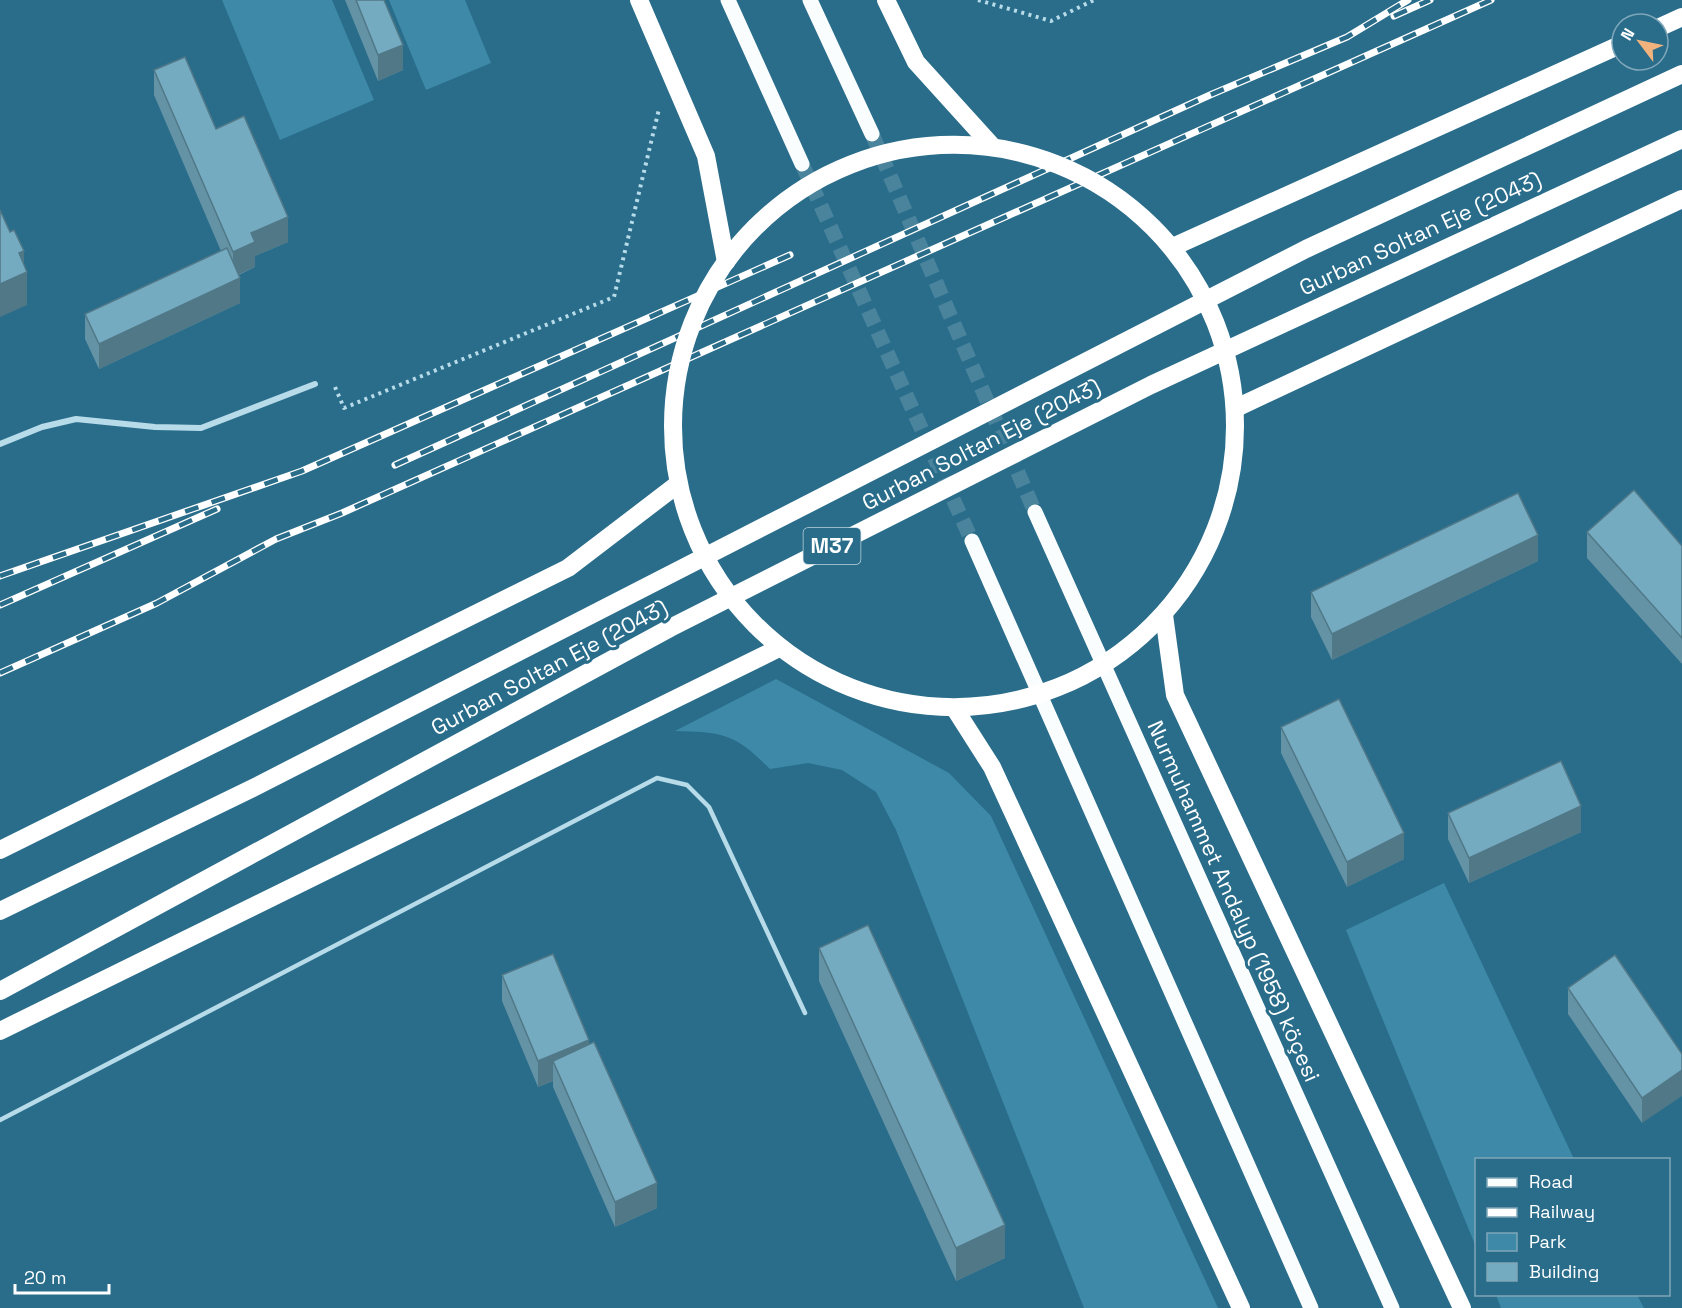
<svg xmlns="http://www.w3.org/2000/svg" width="1682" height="1308" font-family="'Space Grotesk',sans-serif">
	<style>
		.green { fill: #3d89a7 }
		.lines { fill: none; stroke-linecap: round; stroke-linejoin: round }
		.primary-tunnel { stroke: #49839c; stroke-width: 15; stroke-dasharray: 15 8; stroke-linecap: butt }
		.path { stroke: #b7dbe9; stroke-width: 4; stroke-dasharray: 3 4.5; stroke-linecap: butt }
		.lane { stroke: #b7dbe9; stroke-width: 4.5 }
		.street { stroke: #b7dbe9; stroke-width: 6 }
		.primary { stroke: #fafdfe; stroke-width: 15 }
		.highway { stroke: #fff; stroke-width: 18 }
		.rail-casing { stroke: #fff; stroke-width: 7 }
		.rail { stroke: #296d8b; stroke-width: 4.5; stroke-dasharray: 14; stroke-linecap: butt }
		.highway-bridge { stroke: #fff; stroke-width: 18 }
		.wall { fill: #6493a6 }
		.shaded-wall { fill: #517887 }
		.building { fill: #74abc1; stroke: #517887; stroke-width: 1.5 }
		.labels { text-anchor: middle; stroke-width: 6; stroke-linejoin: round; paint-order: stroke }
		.shield { fill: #296d8b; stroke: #bfd3dc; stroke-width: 1.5 }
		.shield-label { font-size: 21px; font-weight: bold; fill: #fff }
		.street-label { font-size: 22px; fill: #fff; stroke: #296d8b }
	</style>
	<rect width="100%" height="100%" fill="#296d8b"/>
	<!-- green -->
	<path class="green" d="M222,0H332L374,100L280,140Z
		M389,0H465L491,63L426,90Z
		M776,679L949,773L991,816L1218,1308H1084L896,830L876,792L842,770L808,763L770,769C735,734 724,732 675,731Z
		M1444,883L1574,1159L1476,1160V1247L1346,930Z
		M1496,1295H1637L1644,1308H1501Z"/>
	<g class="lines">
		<!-- primary-tunnel -->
		<path class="primary-tunnel" d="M872,134L1035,512
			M802,164L972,541"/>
		<!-- path -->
		<path class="path" d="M978,0L1051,21L1094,0
			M335,387L344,408L614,297L659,109"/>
		<!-- lane -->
		<path class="lane" d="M0,1120L657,778L687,785L709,807L805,1013"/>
		<!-- street -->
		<path class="street" d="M0,444L42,427L76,419L155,427L201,428L315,384"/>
		<!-- primary -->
		<path class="primary" d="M728,0L802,164
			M810,0L872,134
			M1035,512L1392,1308
			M972,541L1311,1308"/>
		<!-- highway -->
		<path class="highway" d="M639,0L706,156L726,262
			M886,0L916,62L993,147
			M1658,28L1682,17
			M1175,246L1622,44
			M1236,408L1682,199
			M1164,615L1175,695L1462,1308
			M955,709L992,767L1241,1308
			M0,850L568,568L678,484
			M0,911L257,786L1306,249L1682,74
			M0,991L670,628L1151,385L1682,139
			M0,1031L779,648"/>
		<!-- rail casing -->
		<g class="rail-casing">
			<path id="rail" d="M1394,16L1430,0
				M395,465L1210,95L1347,37L1408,0
				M0,576L302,471L790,255
				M0,605L217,509
				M0,673L157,603L276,539L342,513L1491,0"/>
		</g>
		<!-- rail -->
		<use href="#rail" class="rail"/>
		<!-- highway-bridge -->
		<path class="highway-bridge" d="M673 426a281 281 0 1 1 562 0a281 281 0 1 1-562 0Z"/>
	</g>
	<!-- wall -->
	<path class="wall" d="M345,0H384L403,70L378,81Z
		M154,70L216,129L288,242L255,256V267L239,275L240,303L99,369L85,339V314L221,251L154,95Z
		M1587,532L1682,546V664L1587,558Z
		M1538,561L1332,660L1311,617V592Z
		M1281,727L1404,859L1347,887L1281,753Z
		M1448,813L1581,832L1469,883L1448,839Z
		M819,948L1005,1258L956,1281L819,981Z
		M502,975L589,1045L657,1208L615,1227L553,1087V1081L538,1087L502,1001Z
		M1568,988L1682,1054L1642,1123L1568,1014Z"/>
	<!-- shaded-wall -->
	<path class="shaded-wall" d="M403,45V70L378,81V55Z
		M288,217V242L255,256V267L233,277V252L251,233Z
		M24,251V273L27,272V305L0,317V284L19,253Z
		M240,278V303L99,369V344Z
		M1538,535V561L1332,660V634Z
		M1581,806V832L1469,883V858Z
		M1404,833V859L1347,887V862Z
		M589,1040V1065L553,1061V1081L538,1087V1061Z
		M1682,1070V1096L1642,1123V1098Z
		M657,1183V1208L615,1227V1202Z
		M1005,1225V1258L956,1281V1248Z"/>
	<!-- building -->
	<path class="building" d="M356,0H384L403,45L378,55Z
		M185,57L216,129L244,116L288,217L251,233L255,242L233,252L154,70Z
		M0,210L10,232L14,230L24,251L19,253L27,272L0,284Z
		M227,248L240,278L99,344L85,314Z
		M1634,490L1682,546V638L1587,532Z
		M1518,493L1538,535L1332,634L1311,592Z
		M1339,699L1404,833L1347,862L1281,727Z
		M1561,761L1581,806L1469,858L1448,813Z
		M868,925L1005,1225L956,1248L819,948Z
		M553,954L589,1040L538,1061L502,975Z
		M1615,955L1682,1054V1070L1642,1098L1568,988Z
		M594,1042L657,1183L615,1202L553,1061Z"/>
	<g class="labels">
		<!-- shield labels -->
		<rect class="shield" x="803.5" y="528" width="57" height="36" rx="4.5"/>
		<g class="shield-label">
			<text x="832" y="553">M37</text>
		</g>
		<!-- street labels -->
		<g class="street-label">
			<text transform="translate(1420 233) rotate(-25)" y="8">Gurban Soltan Eje (2043)</text>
			<text transform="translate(981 444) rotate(-27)" y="8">Gurban Soltan Eje (2043)</text>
			<text transform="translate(549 667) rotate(-28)" y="8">Gurban Soltan Eje (2043)</text>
			<text transform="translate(1234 901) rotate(66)" y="8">Nurmuhammet Andalyp (1958) köçesi</text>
		</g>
	</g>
	<!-- legend -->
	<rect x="1475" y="1158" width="195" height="138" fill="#296d8b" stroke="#7fa7b9" stroke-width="1.5"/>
	<rect x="1487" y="1178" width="30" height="9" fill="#fafdfe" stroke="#7fa7b9" stroke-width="1.5"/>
	<text x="1529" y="1188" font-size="18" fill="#ffffff">Road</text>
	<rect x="1487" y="1208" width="30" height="9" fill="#ffffff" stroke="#7fa7b9" stroke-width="1.5"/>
	<text x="1529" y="1218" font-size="18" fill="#ffffff">Railway</text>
	<rect x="1487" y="1233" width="30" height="18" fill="#3d89a7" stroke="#7fa7b9" stroke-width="1.5"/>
	<text x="1529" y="1248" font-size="18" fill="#ffffff">Park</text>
	<rect x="1487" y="1263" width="30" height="18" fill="#74abc1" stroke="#7fa7b9" stroke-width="1.5"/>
	<text x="1529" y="1278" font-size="18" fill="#ffffff">Building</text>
	<!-- north arrow -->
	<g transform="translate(1640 42) rotate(302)"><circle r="28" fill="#296d8b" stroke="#7fa7b9" stroke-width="1.5"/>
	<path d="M0-4.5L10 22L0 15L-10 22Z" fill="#f1b27e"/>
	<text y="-9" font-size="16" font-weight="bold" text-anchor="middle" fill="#ffffff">N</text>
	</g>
	<!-- scale -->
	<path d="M15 1284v9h94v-9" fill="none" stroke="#ffffff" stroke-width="3"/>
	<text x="24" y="1284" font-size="18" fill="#ffffff" stroke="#296d8b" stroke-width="4.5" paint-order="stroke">20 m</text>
</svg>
